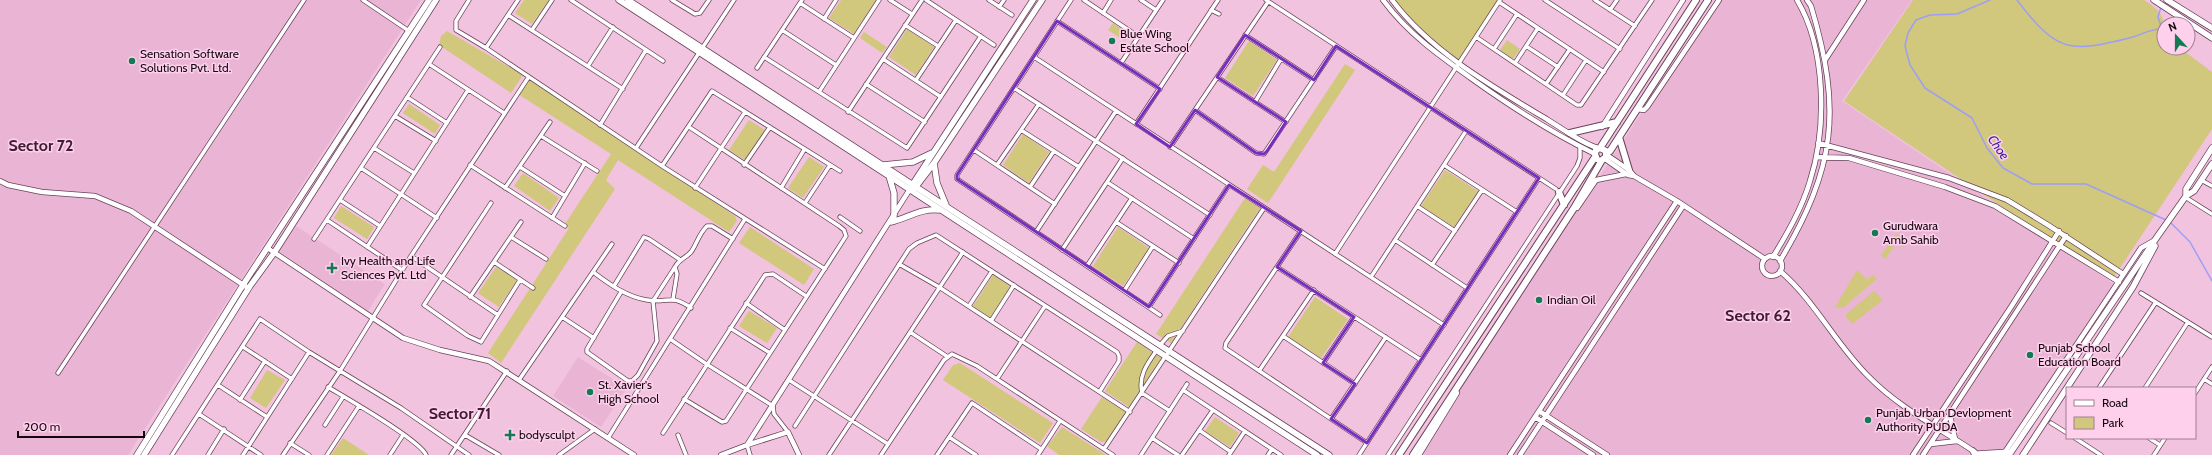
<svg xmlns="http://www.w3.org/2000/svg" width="2212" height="455" font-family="Cabin,sans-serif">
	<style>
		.built { fill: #eab5d5 }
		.green { fill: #d1c77d }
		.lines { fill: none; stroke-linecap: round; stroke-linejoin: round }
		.stream { stroke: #9d9ff6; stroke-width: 1.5 }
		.minor-casing { stroke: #69425b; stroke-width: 5 }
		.tertiary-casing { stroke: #69425b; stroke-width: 6 }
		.secondary-casing { stroke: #69425b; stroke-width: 7 }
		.primary-casing { stroke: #69425b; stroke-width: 8 }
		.minor { stroke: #fff; stroke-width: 3.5 }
		.tertiary { stroke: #fff; stroke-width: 4.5 }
		.secondary { stroke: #fff; stroke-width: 5.5 }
		.primary { stroke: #fff; stroke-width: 6 }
		.marked { fill: none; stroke: #7b2cbf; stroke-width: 3; stroke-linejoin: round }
		.poi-dot { fill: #137a54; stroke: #fed0ec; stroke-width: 1.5 }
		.labels { text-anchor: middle; stroke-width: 3; stroke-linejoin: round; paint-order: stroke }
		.poi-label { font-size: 12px; fill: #14060f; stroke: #fed0ec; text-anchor: start }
		.water-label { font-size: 13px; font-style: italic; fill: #381f9c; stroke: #fed0ec }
		.district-label { font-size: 16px; font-weight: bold; fill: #401d34; stroke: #fed0ec }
	</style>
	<rect width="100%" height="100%" fill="#f1c3de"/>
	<!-- built -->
	<path class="built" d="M0,0H421L128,455H0Z
		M1716,0H1912L1842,101L2114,284L2003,455H1416Z
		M296,226L385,284L368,311L279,251Z
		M578,357L627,388L601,427L553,396Z"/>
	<!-- green -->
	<path class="green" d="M524,0H549L532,24L515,13Z
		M841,0H876L854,34L829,18Z
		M1392,0H1500L1460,62L1424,35Z
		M1913,0H2144C2168,15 2164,22 2164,48H2180L2212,72V129L2112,280L1844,101Z
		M1113,23L1130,35L1125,41L1108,30Z
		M907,29L934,47L916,75L889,57Z
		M447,31L523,75L511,93L439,45L441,36Z
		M864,32L887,47L882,53L860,38Z
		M1507,40L1520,49L1513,59L1500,50Z
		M1249,41L1277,60L1253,96L1225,78Z
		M1345,64L1355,70L1268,203L1247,189L1263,165L1274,172Z
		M529,78L735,216L737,221L729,232L618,160L606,180L615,189L501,363L488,353L569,228L565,224L611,154L518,94Z
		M409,104L440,125L435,134L403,113Z
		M749,120L768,132L749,162L729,150Z
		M1023,134L1049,152L1029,183L1003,165Z
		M809,157L824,167L803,198L788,188Z
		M1445,170L1478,191L1454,227L1421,206Z
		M523,173L559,198L550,211L514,186Z
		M1245,198L1260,208L1171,343L1156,334Z
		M341,206L374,227L367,239L334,218Z
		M750,227L814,269L804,285L739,243Z
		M1118,227L1149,248L1123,286L1093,266Z
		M1897,233L1907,244L1902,247L1897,243L1885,259L1881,255Z
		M496,267L517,280L499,307L478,293Z
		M1857,270L1867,279L1873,275L1877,279L1843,308L1835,307Z
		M993,275L1011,287L990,318L973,306Z
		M1874,291L1883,300L1852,324L1845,315Z
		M1315,297L1348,319L1321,358L1288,337Z
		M749,311L777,328L767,343L739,326Z
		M1137,342L1161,358L1129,407L1105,391Z
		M960,363L1053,423L1040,443L943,380L953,365Z
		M267,370L285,380L266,408L250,398Z
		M1102,397L1126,412L1107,441L1101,442L1081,429Z
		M1215,417L1239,433L1230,447L1205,431Z
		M1062,427L1106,455H1059L1047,446Z
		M343,438L369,455H331Z"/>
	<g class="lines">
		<!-- stream -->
		<path class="stream" d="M1990,0L1957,14L1930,15L1916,20L1908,33L1905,46L1910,65L1925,88L1972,118L1987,148L2003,168L2032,184H2086L2166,220
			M2017,0C2058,54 2070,53 2133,37C2143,34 2152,28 2162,29L2158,17L2161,7
			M2170,222L2190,242L2212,281"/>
		<!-- minor casing -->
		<g class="minor-casing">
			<path id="minor" d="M363,0L409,31
				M469,0L456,21V30L486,48L662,166L825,269
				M571,0L663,61
				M672,0L695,14L700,13L709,0
				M890,0L912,14
				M926,0L994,45
				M989,0L1012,15
				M1071,0L957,175V179L1160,315
				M1084,0L1139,37
				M1141,0L1156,10
				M1266,0L1556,189
				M1545,0L1620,49
				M1595,0L1635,26
				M1499,2L1604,72
				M800,3L854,38
				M999,7L1004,0
				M1211,10L1219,14
				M1610,10L1617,0
				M1103,13L1111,0
				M508,15L623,89
				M824,19L836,0
				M1057,21L1160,89
				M905,25L938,46
				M532,30L552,0
				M782,30L836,65
				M1245,35L1314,80
				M1476,37L1577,105H1581L1652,0
				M1526,46L1558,67
				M486,48L518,0
				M1494,49L1517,14
				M764,57L907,148L981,36
				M1034,57L1444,325
				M883,59L941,97
				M1121,63L1163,0
				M1515,63L1538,28
				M429,64L504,113
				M588,66L613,27
				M757,68L802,0
				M1217,77L1286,122
				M916,80L956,20
				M866,84L925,122
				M1546,84L1570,49
				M1014,88L1210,215
				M819,92L879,0
				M1563,95L1586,60
				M407,97L447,123
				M1255,102L1281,59
				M1195,110L1256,153L1264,154L1336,46
				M848,112L922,0
				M395,116L436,141
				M1136,124L1218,0
				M600,125L646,50
				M1021,130L1079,167
				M541,136L597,171
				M1170,147L1268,2
				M374,148L414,173
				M636,148L734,0
				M974,150L1055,204
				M470,165L565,226
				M744,165L770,127
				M997,165L1039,104
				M1444,165L1517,212
				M662,166L712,91L840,171
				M520,167L565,196
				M361,168L437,218
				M2201,180L2212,186
				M1107,182L1194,239
				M1030,187L1054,151
				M505,188L550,122
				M695,188L745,112
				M781,188L804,150
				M2185,197L2212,214
				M340,200L380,226
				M491,203L424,305L468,336L481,342L520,280
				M805,203L830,165
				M1417,206L1455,231
				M840,217L860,231
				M552,218L585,163
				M327,220L402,270
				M1116,222L1179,263
				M1301,231L1226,343L1225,348L1367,443
				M1036,232L1116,111
				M511,237L546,259
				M314,239L440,47
				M1395,240L1467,288
				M367,247L468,90
				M1062,250L1123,158
				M1335,254L1500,0
				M411,256L498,315
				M494,262L533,288
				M899,264L939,287L1130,412
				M1432,265L1482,190
				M1087,266L1132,198
				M675,267C680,258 685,259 691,252C697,244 698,235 707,226H712L733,239
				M1277,267L1421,360
				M593,272C609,284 627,297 647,300C668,304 670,293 691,308
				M1371,277L1466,131
				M614,286L644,237L649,239L679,259
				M1124,291L1153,246
				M621,292L587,349V352L628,381H632L638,375L657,341L653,301L675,267L677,274L673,299
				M2141,293L2212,337
				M470,297L521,222
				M746,303L785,330
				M969,306L992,271
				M1149,307L1229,185
				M562,317L594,338
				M991,321L1014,285
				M730,328L770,353
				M910,332L948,357
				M1283,336L1355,384
				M670,339L708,365L773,406L774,414L788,432
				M1160,345L1168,336L1183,331
				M243,347L292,379
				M1157,350C1147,364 1138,376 1142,393L1170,411
				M1323,363L1354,317
				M1259,371L1314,290
				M58,373L304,0
				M997,379L1045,306
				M2204,379L2212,384
				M519,380L612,244
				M789,380L888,444
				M218,385L267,417
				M328,387C346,398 420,440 426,455
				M2099,388L2156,302
				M2145,388L2188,322
				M1183,390L1281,455
				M2195,393L2212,367
				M684,399L722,422L726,421L846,236L844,230L839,226L689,127
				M240,400L265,361
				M199,414L261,455
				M1331,419L1386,337
				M2051,423L2067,433
				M325,425L343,397
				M795,426L909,249L917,243L936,235L1117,352L1119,356V361L1100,391
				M1199,430L1231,452
				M663,433L765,275L773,274L806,296
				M465,435L499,455
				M678,435L686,455
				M949,437L976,455
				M608,438L745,219
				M1152,438L1178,455
				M2075,438L2101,455
				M2149,438L2160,445
				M290,443L309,455
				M747,445L750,455
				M1104,449L1264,208
				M172,455L260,319L309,352L401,408L469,455
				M208,455L224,429
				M243,455L309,352
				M283,455L340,371L411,256L528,78
				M327,455L359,406
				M390,455L403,435
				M451,455L507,371
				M559,455L595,429
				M829,455L963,252
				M881,455L944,360L952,354L977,366L1113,455
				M937,455L972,403L1041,449
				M1038,455L1060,421
				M1141,455L1187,384
				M1182,455L1213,410
				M1229,455L1245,431
				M1268,455L1272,449
				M1359,455L1539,178
				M1388,455L1577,166L1580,158V147
				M2154,455L2165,438"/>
		</g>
		<!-- tertiary casing -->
		<g class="tertiary-casing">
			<path id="tertiary" d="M1383,0C1408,34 1441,57 1475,81C1513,108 1552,133 1595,154
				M1392,0C1431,52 1493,87 1548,120C1563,129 1581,143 1598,148
				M1825,60L1864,0
				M1637,109L1644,110L1647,107L1719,0
				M1602,127L1683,0
				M1818,143L1949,178L2007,200L2048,225L2123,274
				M1607,155L1629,170L1634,176
				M1816,157L1849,158L1945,187L1995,206L2119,282
				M1605,159L1628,175L1634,176L1677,201L1765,259
				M0,181L8,185L42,192L95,196L131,211L248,288
				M1577,208L1596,180L1626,174
				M269,249L403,338L440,350L489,361L634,455
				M1762 266a10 10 0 1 1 20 0a10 10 0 1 1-20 0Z
				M1773,257C1788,232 1802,208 1810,181C1827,128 1826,48 1797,0
				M1780,261C1836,167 1842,110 1811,6L1807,0
				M1780,271C1815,301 1835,343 1868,376C1898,407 1939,428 1975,452
				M1539,411L1607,455
				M1950,415L1955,439
				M1535,417L1593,455
				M1931,444L1957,441
				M747,445L788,432L799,455
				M2005,452L2141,248L2155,240
				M721,455L747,445L910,189
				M1419,455L1457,393
				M1510,455L1677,201
				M1520,455L1683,206
				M1913,455L2011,307L2059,231
				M1923,455L2066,236"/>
		</g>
		<!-- secondary casing -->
		<g class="secondary-casing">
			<path id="secondary" d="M619,0L1317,455
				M628,0L1329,455
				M2154,0L2212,38
				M2167,0L2212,28
				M934,163L937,183L946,205
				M883,165L913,162L932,153
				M889,176L894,193V216
				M911,187L1033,0
				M914,189L934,163L1042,0
				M2186,196V189L2212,148
				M891,222C908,218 921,208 939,210
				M1973,451L1975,455
				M1978,454L2011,452
				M137,455L243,285L429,0
				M144,455L250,286L274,253L436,0
				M2009,455L2157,237L2186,196L2194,191L2212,164
				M2023,455L2133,287L2155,246"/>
		</g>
		<!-- primary casing -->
		<g class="primary-casing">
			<path id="primary" d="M1570,133L1617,122
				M1619,137L1629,170
				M1607,153L1610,151L1708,0
				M1597,159L1595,154L1596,150L1600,148L1696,0
				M1559,192L1564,205
				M1399,455L1595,157
				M1413,455L1574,208L1602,160L1606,157V151L1600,148"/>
		</g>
		<!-- minor -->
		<use href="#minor" class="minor"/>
		<!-- tertiary -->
		<use href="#tertiary" class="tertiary"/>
		<!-- secondary -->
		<use href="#secondary" class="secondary"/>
		<!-- primary -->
		<use href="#primary" class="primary"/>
	</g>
	<!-- marked area -->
	<path class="marked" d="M1057,21L1160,89L1136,124L1170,147L1195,110L1256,153L1264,154L1267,151L1286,122L1217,77L1245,35L1314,80L1336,46L1539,178L1367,443L1331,419L1355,384L1323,363L1354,317L1277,267L1301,231L1229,185L1149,307L957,179V175Z"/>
	<!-- markers -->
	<g class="poi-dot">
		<circle cx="1112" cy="41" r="4"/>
		<circle cx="132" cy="61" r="4"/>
		<circle cx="1875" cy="233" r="4"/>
		<path d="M330 262h4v4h4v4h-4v4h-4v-4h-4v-4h4z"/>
		<circle cx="1539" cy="300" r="4"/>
		<circle cx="2030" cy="355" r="4"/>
		<circle cx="590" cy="392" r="4"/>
		<circle cx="1868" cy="420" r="4"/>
		<path d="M508 429h4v4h4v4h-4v4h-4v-4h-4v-4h4z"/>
	</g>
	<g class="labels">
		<!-- poi labels -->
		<g class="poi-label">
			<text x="1120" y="38">Blue Wing<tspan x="1120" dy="14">Estate School</tspan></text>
			<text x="140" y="58">Sensation Software<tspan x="140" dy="14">Solutions Pvt. Ltd.</tspan></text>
			<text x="1883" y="230">Gurudwara<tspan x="1883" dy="14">Amb Sahib</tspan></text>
			<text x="341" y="265">Ivy Health and Life<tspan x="341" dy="14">Sciences Pvt. Ltd</tspan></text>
			<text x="1547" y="304">Indian Oil</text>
			<text x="2038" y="352">Punjab School<tspan x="2038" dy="14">Education Board</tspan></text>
			<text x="598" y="389">St. Xavier's<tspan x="598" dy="14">High School</tspan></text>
			<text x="1876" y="417">Punjab Urban Devlopment<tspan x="1876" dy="14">Authority PUDA</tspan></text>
			<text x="519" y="439">bodysculpt</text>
		</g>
		<!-- water labels -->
		<g class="water-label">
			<text transform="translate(1999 147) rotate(55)" y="5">Choe</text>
		</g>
		<!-- district labels -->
		<g class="district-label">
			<text x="41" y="151">Sector 72</text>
			<text x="1758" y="321">Sector 62</text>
			<text x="460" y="419">Sector 71</text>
		</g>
	</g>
	<!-- legend -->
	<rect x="2066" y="387" width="130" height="52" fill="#fed0ec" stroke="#a07f94"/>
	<rect x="2074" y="400" width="20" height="6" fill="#ffffff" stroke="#a07f94"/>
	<text x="2102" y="407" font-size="12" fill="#14060f">Road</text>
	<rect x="2074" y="417" width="20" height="12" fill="#d1c77d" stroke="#a07f94"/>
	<text x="2102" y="427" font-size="12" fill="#14060f">Park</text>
	<!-- north arrow -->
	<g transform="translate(2176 36) rotate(339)"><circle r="19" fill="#fed0ec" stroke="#a07f94"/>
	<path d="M0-3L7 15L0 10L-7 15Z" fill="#137a54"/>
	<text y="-6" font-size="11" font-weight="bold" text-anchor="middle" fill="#14060f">N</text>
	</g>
	<!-- scale -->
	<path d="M18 431v6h126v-6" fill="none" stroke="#14060f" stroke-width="2"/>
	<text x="24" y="431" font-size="12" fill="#14060f" stroke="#fed0ec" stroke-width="3" paint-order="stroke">200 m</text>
</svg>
